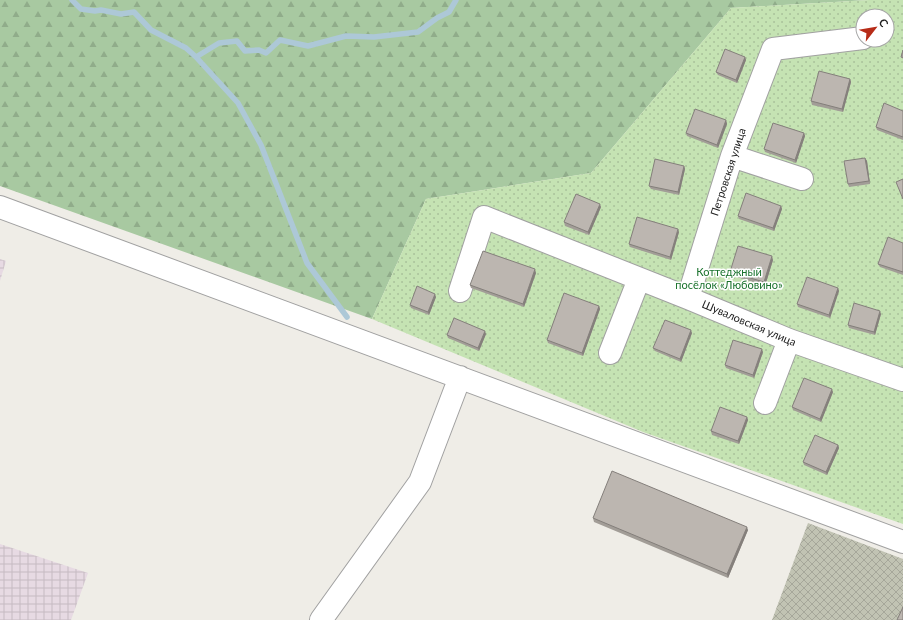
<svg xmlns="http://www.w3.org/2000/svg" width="903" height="620" font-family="Lato,sans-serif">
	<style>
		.industrial { fill: url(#industrial-grid) }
		.construction { fill: url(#construction-cross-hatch) }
		.forest { fill: url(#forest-firs) }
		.garden { fill: url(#garden-dots); fill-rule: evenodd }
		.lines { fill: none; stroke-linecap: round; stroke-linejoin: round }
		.stream { stroke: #adc8d7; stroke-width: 5.5 }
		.minor-casing { stroke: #a1a1a1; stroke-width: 24 }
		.minor { stroke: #fff; stroke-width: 22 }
		.wall { fill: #a29d97 }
		.shaded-wall { fill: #847f7b }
		.building { fill: #bcb6b0; stroke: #847f7b }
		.labels { text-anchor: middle; stroke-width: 3; stroke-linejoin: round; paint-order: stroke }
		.street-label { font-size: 11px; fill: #202020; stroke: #fff }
		.park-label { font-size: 11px; fill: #19722c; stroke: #fff }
	</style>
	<defs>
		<pattern id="industrial-grid" width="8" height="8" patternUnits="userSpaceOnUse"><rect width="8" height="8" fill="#e7dae3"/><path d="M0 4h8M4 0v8" fill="none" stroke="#c6bbc2"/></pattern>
		<pattern id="construction-cross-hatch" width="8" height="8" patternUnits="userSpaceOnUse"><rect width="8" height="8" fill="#c1c3b3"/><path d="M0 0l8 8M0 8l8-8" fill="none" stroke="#a6a79a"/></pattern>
		<pattern id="forest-firs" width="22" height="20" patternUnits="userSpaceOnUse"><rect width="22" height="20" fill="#a8c9a1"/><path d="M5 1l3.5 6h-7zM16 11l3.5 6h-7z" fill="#90ac8a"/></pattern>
		<pattern id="garden-dots" width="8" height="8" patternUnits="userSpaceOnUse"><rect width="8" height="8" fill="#c5e3b3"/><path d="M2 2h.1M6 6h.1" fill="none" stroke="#a9c29a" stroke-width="1.8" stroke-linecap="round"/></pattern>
	</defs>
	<rect width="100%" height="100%" fill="#efede7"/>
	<!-- industrial -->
	<path class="industrial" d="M0,259L6,261L0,281Z
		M0,544L88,573L71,620H0Z"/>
	<!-- construction -->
	<path class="construction" d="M808,523L903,559V620H772Z"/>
	<!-- forest -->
	<path class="forest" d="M0,0H869L731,8L591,173L426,199L372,319L0,186Z"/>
	<!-- garden -->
	<path class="garden" d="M869,0H903V524L643,432L372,319L426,199L591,173L731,8ZM863,16H887V40H863Z"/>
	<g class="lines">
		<!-- stream -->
		<path class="stream" d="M72,0L81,9L95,11L101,10L121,14L134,12L151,30L186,48L196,57L219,43L237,41L245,51L259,50L266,53L280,40L308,46L346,36L374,37L418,32L437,18L449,12L456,0
			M196,57L238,103L261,145L307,263L347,317"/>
		<!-- minor casing -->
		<g class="minor-casing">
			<path id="minor" d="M732,156L802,179
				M0,207L903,542
				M460,291L484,217L688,298L789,340L903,380
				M688,298L732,156L773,49L863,38
				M610,353L639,279
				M765,403L789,340
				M321,620L420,482L460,377"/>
		</g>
		<!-- minor -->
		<use href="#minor" class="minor"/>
	</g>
	<!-- wall -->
	<path class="wall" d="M745,57L746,60L737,83L718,75L716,72Z
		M850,79L851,82L843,112L812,105L811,101Z
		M903,111V140L877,130L876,127Z
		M726,120L727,124L718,148L687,136L686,133Z
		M804,133L805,136L796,163L765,152L764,149Z
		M865,158L867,161L870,184L849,187L848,184Z
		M684,166L685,169L679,195L651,189L649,186Z
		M781,206L782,209L774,231L739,219L738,216Z
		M601,207L589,235L565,226L564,222Z
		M679,232L671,260L630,247L629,244Z
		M903,243V275L880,267L878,264Z
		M773,260L765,286L731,275L730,272Z
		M536,273L524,307L471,288L470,285Z
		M838,288L839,291L830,318L798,307L797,304Z
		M436,297L429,315L411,308L410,305Z
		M599,306L600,309L583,356L548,343L547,340Z
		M881,314L875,335L849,328L848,325Z
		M692,333L681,362L655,351L653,348Z
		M486,334L479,351L448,338L447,335Z
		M763,352L754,378L726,368L725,365Z
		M833,392L821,422L793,410L792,407Z
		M747,417L748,420L739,444L712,435L711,431Z
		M838,445L839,448L827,475L804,465L803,462Z
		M593,518L748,530L728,578L594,522Z"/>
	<!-- shaded-wall -->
	<path class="shaded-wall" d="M745,57L746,60L737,83L736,80Z
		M850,79L851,82L843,112L842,109Z
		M726,120L727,124L718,148L717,145Z
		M804,133L805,136L796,163L795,160Z
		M865,158L867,161L870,184L869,181Z
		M684,166L685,169L679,195L678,192Z
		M600,204L601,207L589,235L588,232Z
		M781,206L782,209L774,231L773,228Z
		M678,229L679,232L671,260L670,257Z
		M772,256L773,260L765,286L764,282Z
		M535,269L536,273L524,307L523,304Z
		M838,288L839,291L830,318L829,315Z
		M435,294L436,297L429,315L428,312Z
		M599,306L600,309L583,356L582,353Z
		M880,311L881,314L875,335L874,332Z
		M691,330L692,333L681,362L680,359Z
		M485,331L486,334L479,351L478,348Z
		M762,349L763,352L754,378L753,375Z
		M832,389L833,392L821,422L820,419Z
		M747,417L748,420L739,444L738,441Z
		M838,445L839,448L827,475L826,472Z
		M747,527L748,530L728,578L727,574Z"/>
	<!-- building -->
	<path class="building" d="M725,49L745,57L736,80L716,72Z
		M903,50V58L901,57Z
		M819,71L850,79L842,109L811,101Z
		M884,103L903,111V137L876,127Z
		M695,109L726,120L717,145L686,133Z
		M773,123L804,133L795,160L764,149Z
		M865,158L869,181L848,184L844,161Z
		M655,159L684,166L678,192L649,186Z
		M903,179V199L896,182Z
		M746,193L781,206L773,228L738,216Z
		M576,194L600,204L588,232L564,222Z
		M637,217L678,229L670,257L629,244Z
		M888,237L903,243V272L878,264Z
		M738,246L772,256L764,282L730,272Z
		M483,251L535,269L523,304L470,285Z
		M807,277L838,288L829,315L797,304Z
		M417,286L435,294L428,312L410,305Z
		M564,293L599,306L582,353L547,340Z
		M854,303L880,311L874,332L848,325Z
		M454,318L485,331L478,348L447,335Z
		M665,320L691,330L680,359L653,348Z
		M733,340L762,349L753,375L725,365Z
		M804,378L832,389L820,419L792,407Z
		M720,407L747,417L738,441L711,431Z
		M815,435L838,445L826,472L803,462Z
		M612,471L747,527L727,574L593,518Z
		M903,607V620H897Z"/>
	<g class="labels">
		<!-- street labels -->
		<g class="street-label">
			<text transform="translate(728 172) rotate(-72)" y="4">Петровская улица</text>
			<text transform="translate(749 323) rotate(23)" y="4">Шуваловская улица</text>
		</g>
		<!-- park labels -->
		<g class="park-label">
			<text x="729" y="276">Коттеджный<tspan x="729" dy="13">посёлок «Любовино»</tspan></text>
		</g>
	</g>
	<!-- north arrow -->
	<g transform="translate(875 28) rotate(59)"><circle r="19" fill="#ffffff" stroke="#a6a6a6"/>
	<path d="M0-3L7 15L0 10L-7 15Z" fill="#b72c18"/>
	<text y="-6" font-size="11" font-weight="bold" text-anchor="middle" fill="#202020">С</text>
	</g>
</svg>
